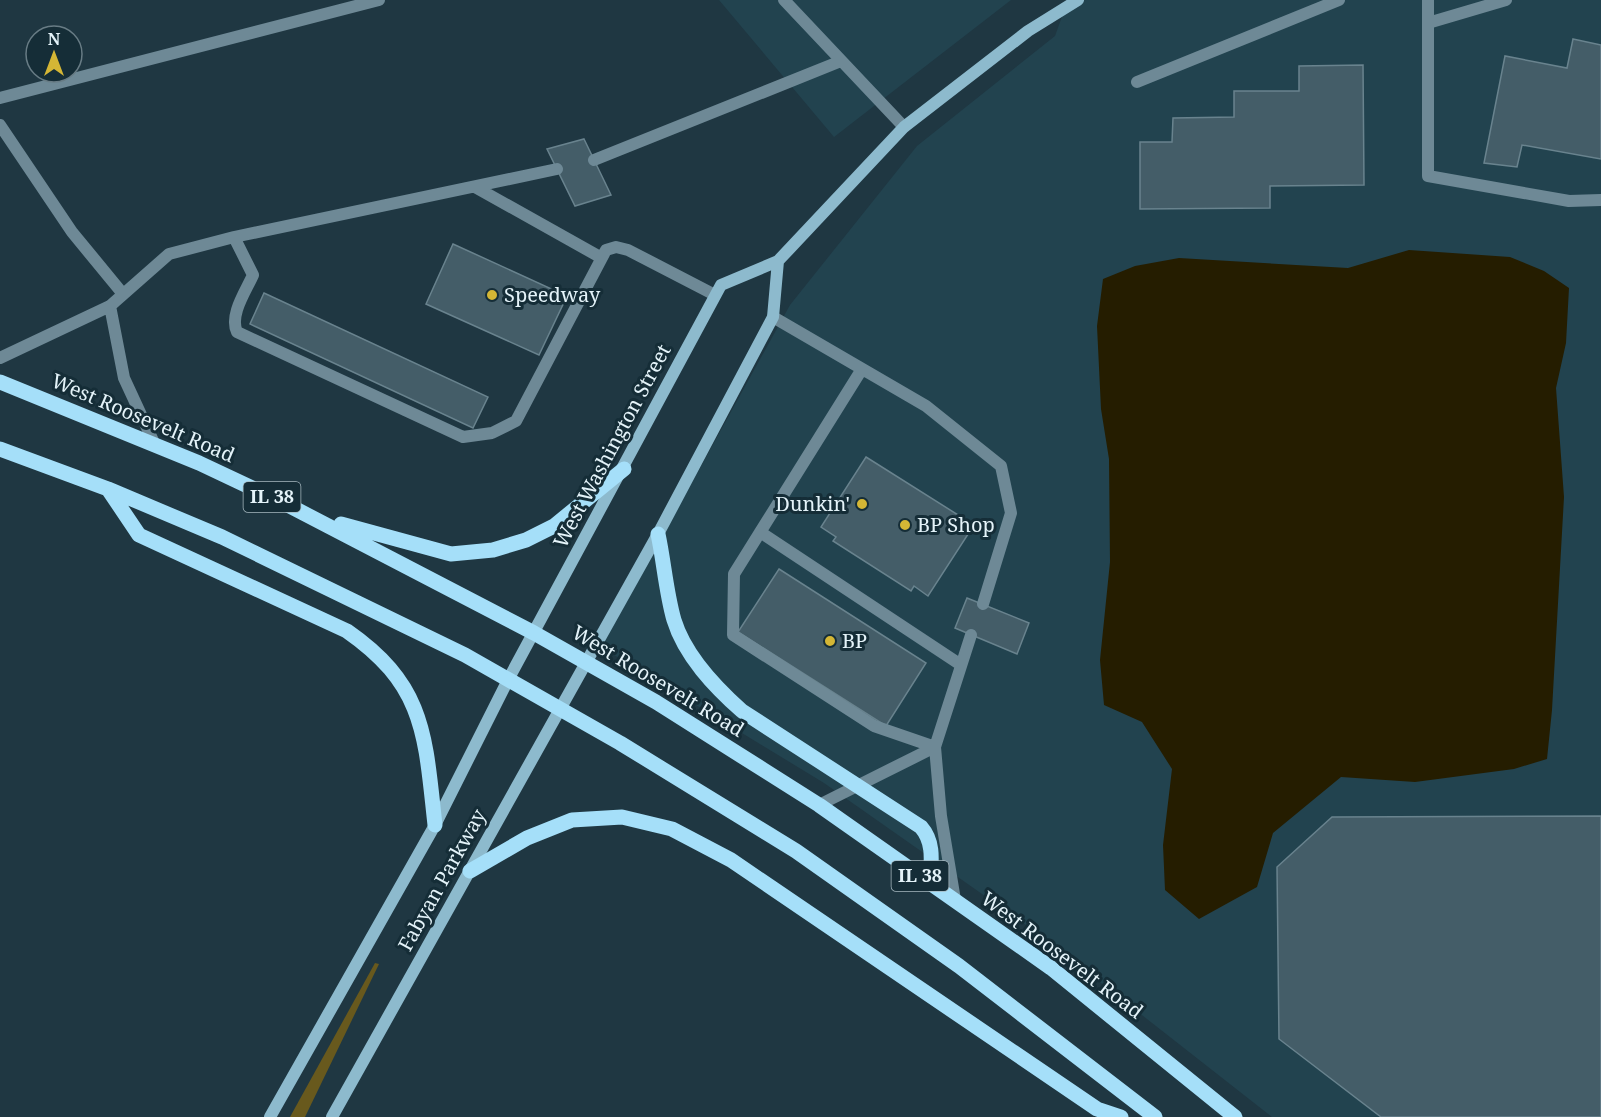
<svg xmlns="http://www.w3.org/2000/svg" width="1601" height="1117" font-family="'Noto Serif',serif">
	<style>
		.built { fill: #22434f }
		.green { fill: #68591d }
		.water { fill: #251d00 }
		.building { fill: #445d68; stroke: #69838e; stroke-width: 1.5 }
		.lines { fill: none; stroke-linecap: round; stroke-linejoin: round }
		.service { stroke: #6e8996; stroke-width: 12 }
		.secondary { stroke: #8dbacd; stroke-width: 12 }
		.primary { stroke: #a5dff9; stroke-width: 15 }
		.poi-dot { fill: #d4b635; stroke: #152d37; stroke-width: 2 }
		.labels { text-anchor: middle; stroke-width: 6; stroke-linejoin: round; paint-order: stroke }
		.shield { fill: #152d37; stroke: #a6b8bf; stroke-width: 1.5 }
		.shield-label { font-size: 18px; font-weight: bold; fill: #e4f3f9 }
		.poi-label { font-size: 20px; fill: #e4f3f9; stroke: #152d37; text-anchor: start }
		.street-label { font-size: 20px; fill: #e4f3f9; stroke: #152d37 }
	</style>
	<rect width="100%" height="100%" fill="#1f3742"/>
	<!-- built -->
	<path class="built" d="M719,0H1011L834,137Z
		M1068,0H1601V1117H1272L1036,932L824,783L601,647L790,305L917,146L1055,36Z"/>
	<!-- green -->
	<path class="green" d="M375,963L379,964L305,1117H290Z"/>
	<!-- water -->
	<path class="water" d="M1409,250L1510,257L1544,271L1569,288L1566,343L1556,388L1564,497L1552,710L1547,759L1514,769L1415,782L1341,777L1273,833L1257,887L1199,919L1165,890L1163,845L1172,769L1142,722L1104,705L1100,660L1110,562L1109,459L1101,409L1097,326L1103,279L1135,266L1179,258L1348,268Z"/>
	<!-- building -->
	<path class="building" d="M1573,39L1601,45V159L1522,145L1517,167L1484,163L1505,56L1567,68Z
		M1363,65L1364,185L1270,186V208L1140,209V142H1172L1173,118L1234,117V91H1299V66Z
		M584,139L611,195L575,206L547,149Z
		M453,244L567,296L539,355L426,304Z
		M264,293L488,397L473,428L250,324Z
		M866,457L974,525L928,596L914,586L911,591L833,541L836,537L821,527Z
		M779,569L926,663L886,726L738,632Z
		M967,598L1029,623L1017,654L955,628Z
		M1601,816V1117H1381L1279,1039L1277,867L1332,817Z"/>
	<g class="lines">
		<!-- service -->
		<path class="service" d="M784,0L904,127
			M1428,0V176L1569,201L1601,200
			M1428,23L1506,0
			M1137,82L1339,0
			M0,98L379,0
			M0,125L72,232L123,294
			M594,160L841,61
			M475,187L600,257
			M234,237L253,275C246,291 229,315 237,332L463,437L492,433L516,421L606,250L616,247L628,250L715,295
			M110,306L124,378L155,445
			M773,317L926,406L1001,466L1011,513L983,604
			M0,358L110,306L169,254L234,237L557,169
			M862,369L734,574L733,635L874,726L935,747
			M760,532L961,665
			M819,805L935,747
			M955,900L941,816L935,747L971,635"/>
		<!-- secondary -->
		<path class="secondary" d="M270,1117L435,825L508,680L721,285L778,261L904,127L1028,31L1078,0
			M332,1117L658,534L773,317L778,261"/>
		<!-- primary -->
		<path class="primary" d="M0,382L199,463L286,504L534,633L656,702L819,805L1051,968L1235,1117
			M0,449L108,489L222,537L465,655L620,743L796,851L959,966L1155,1117
			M108,489L139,535L347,631C426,686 425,736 435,825
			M341,524L451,554L493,550L526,540L554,526L624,469
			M658,534C664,562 666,592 674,620C685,656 715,687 742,711L921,827C935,843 931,863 930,883
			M470,871L527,838L572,820L622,817L672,829L731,860L1097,1109L1121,1117"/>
	</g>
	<!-- markers -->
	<g class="poi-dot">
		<circle cx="492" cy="295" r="6"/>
		<circle cx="862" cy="504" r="6"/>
		<circle cx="905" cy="525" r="6"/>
		<circle cx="830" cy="641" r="6"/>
	</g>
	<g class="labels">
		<!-- shield labels -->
		<g class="shield">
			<rect x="243.5" y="482" width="57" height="30" rx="4.5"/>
			<rect x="891.5" y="861" width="57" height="30" rx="4.5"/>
		</g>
		<g class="shield-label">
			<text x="272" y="503">IL 38</text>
			<text x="920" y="882">IL 38</text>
		</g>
		<!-- poi labels -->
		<g class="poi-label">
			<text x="504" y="302">Speedway</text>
			<text x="850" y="511" text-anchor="end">Dunkin'</text>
			<text x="917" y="532">BP Shop</text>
			<text x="842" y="648">BP</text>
		</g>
		<!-- street labels -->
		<g class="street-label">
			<text transform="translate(143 418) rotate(23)" y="7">West Roosevelt Road</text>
			<text transform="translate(612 446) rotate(-62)" y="7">West Washington Street</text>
			<text transform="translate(658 681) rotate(31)" y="7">West Roosevelt Road</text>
			<text transform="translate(442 880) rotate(-61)" y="7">Fabyan Parkway</text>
			<text transform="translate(1062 955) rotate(37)" y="7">West Roosevelt Road</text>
		</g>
	</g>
	<!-- north arrow -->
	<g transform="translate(54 54)"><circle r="28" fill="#152d37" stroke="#687c85" stroke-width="1.5"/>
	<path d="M0-4.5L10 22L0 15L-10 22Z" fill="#d4b635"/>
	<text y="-9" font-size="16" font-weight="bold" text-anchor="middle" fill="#e4f3f9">N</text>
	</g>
</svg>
